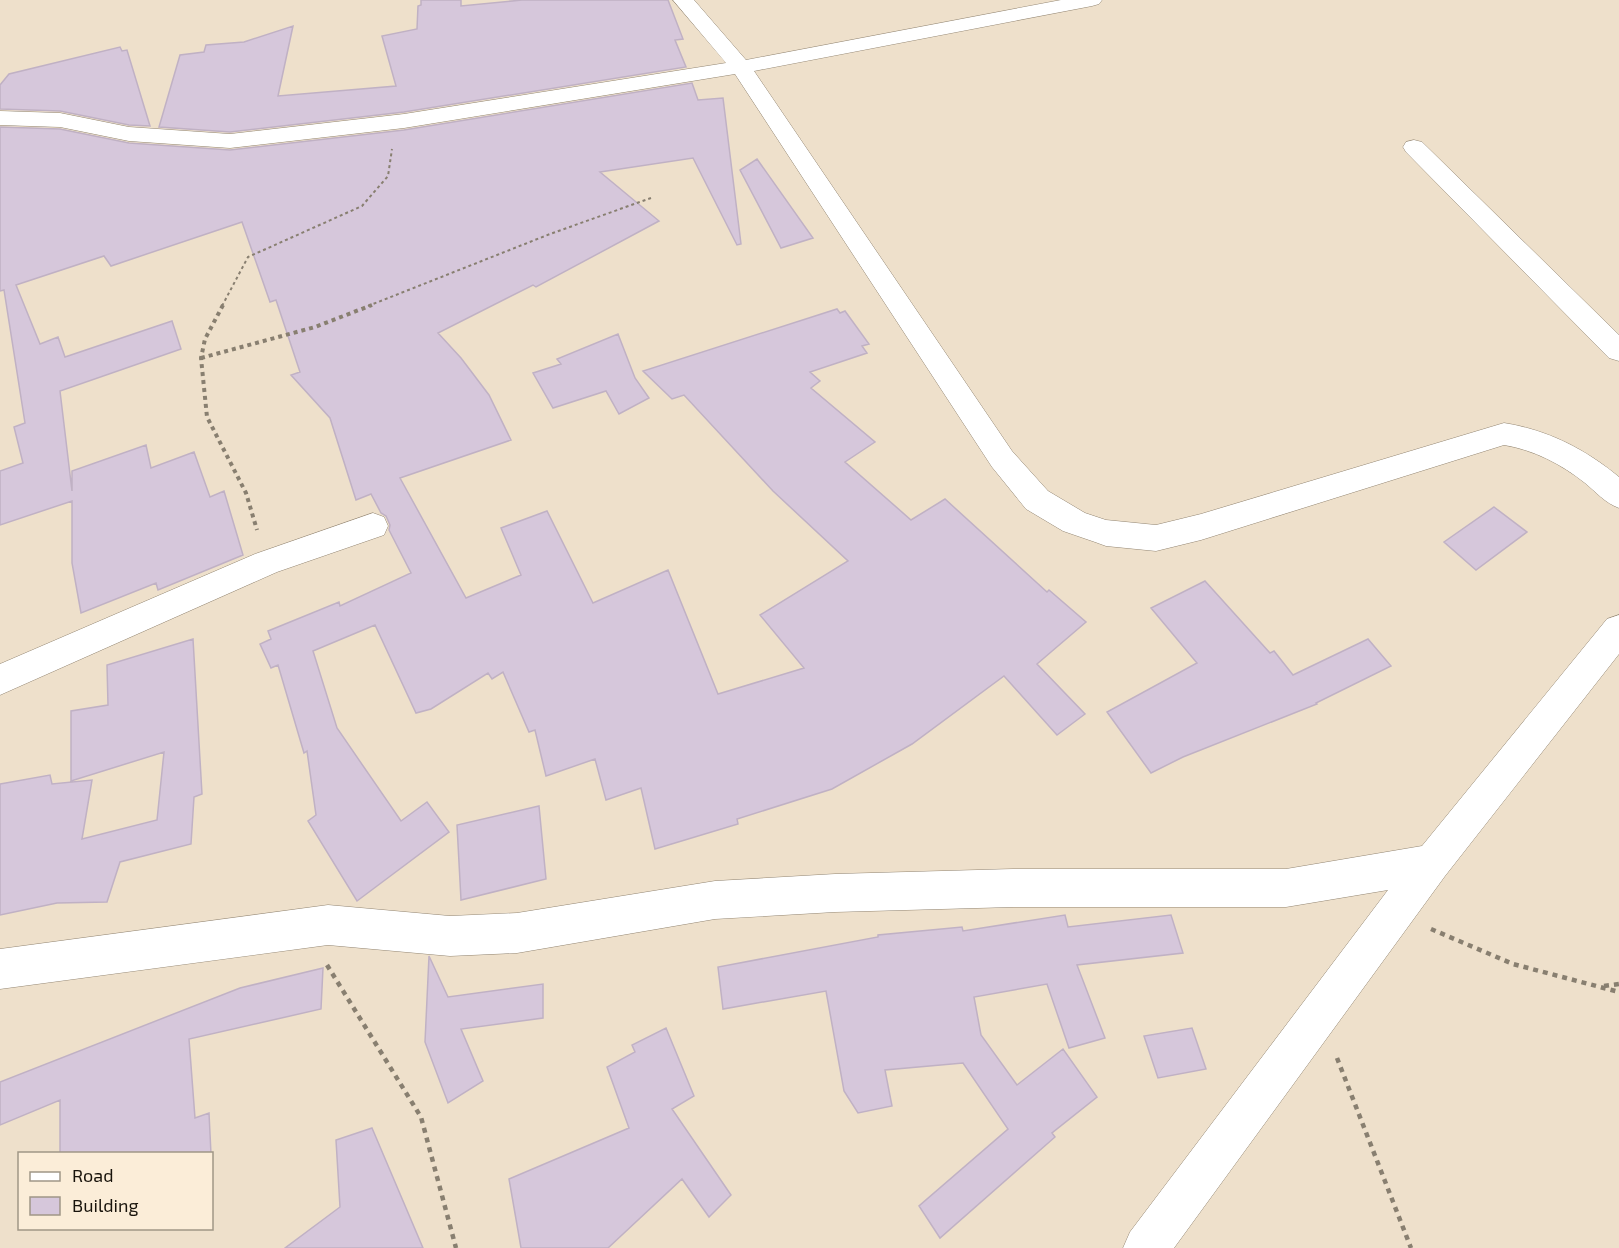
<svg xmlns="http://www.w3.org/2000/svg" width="1619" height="1248" font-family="'Exo 2',sans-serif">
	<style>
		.building { fill: #d6c7db; stroke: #c0b1c4; stroke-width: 1.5 }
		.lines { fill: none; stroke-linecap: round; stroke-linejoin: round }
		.minor-casing { stroke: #938673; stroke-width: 1 }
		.path-far2 { stroke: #887f70; stroke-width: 2; stroke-dasharray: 3 3; stroke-linecap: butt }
		.path-far1 { stroke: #887f70; stroke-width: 4; stroke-dasharray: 4 4; stroke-linecap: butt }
		.path { stroke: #887f70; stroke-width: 4.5; stroke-dasharray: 5 5; stroke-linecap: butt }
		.minor { fill: #fff; fill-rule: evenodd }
	</style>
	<rect width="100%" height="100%" fill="#eee0cb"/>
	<!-- building -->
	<path class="building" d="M421,0H461V6L522,0H668L683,39L675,40L686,67L404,112L230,132L159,127L180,55L204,52L206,45L244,42L293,26L278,96L396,86L382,36L417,29L418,6L421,5Z
		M120,47L122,51L127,50L150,126L129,125L60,111L0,109V85L9,74Z
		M692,83L698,100L723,98L741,244L737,245L693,158L600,172L659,221L536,287L533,285L438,333L461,358L489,395L511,440L400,478L466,598L521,575L501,528L547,511L593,603L668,570L718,694L804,668L760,615L848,561L773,491L684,395L672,399L643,371L837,309L840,313L845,311L869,344L862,346L867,353L810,372L820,381L811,388L875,442L845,462L911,520L945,499L1047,592L1049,590L1086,622L1037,664L1085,714L1057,735L1004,676L912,744L832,789L737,819L738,824L655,849L641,788L606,800L595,759L546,776L535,730L529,732L503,672L492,679L488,673L431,709L416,713L375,625L313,651L337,728L401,821L427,802L449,832L357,901L308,821L316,815L307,751L304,753L278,665L271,668L260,644L271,639L268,631L339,602L340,606L411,573L389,530L390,525L386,516L381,513L371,494L356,500L330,418L291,375L300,372L276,300L270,302L242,222L111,266L104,256L16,285L40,344L58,337L65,357L172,321L181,349L60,391L72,491V471L146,445L151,468L194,452L210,497L224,491L243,555L158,590L156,583L81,613L72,563V501L0,525V471L23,463L14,427L25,423L4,290L0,291V127L60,129L129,143L230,150L404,130Z
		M757,159L813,238L781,248L740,170Z
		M618,334L635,378L649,398L619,414L606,391L553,408L533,373L561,364L557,359Z
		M1494,507L1527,532L1476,570L1444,542Z
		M1205,581L1270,653L1274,651L1293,675L1368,639L1391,666L1316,703L1317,704L1183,757L1151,773L1107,712L1197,663L1151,608Z
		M193,639L202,794L194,797L191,844L120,862L107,902L57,903L0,915V784L50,775L52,784L92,780L82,839L157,820L164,752L71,781V711L108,705L107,665Z
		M539,806L546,879L461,900L457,825Z
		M1065,915L1068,927L1171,915L1183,953L1077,965L1105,1038L1069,1048L1047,984L974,997L981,1035L1017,1085L1063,1049L1097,1097L1052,1133L1055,1137L940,1238L919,1206L1008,1129L963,1063L885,1070L892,1106L858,1113L844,1091L826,991L723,1009L718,967L878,937V935L962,927L963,931Z
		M429,956L448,997L543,984V1018L461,1029L483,1081L448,1103L425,1042Z
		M323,968L321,1009L189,1039L195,1118L209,1113L211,1154H60V1100L0,1125V1082L240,988Z
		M666,1028L694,1096L672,1109L731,1195L709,1217L682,1179L608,1248H521L509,1179L629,1128L607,1067L635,1052L632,1045Z
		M1192,1028L1206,1069L1158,1078L1144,1036Z
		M372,1128L423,1248H285L340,1207L336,1140Z"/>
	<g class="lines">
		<!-- minor casing -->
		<g class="minor-casing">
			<path id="minor" d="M673,0H694L746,60L1061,0H1102L1099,4L1092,6L754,71L1012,451L1048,491L1085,513L1106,520L1156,525L1201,514L1504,423C1548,430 1585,449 1619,477V508C1605,503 1596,492 1585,483C1561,464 1534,450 1504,445L1201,540L1156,551L1106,546L1095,542L1063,531L1026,509L992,467L735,74L404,128L230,148L129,141L60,127L0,125V111L60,113L129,127L230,134L404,114L726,63Z
				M1414,140L1422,142L1619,335V361L1609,358L1406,152L1403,147L1406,142Z
				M373,513L384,517L388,526L384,535L277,572L0,695V664L255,554Z
				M1619,615V654L1445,876L1174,1248H1123L1130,1232L1388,890L1286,907H1013L835,912L715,919L517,953L450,956L328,945L0,989V949L328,905L450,916L517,913L715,881L835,874L1013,869H1286L1422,846L1607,619Z"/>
		</g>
		<!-- path-far2 -->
		<path class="path-far2" d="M222,306L248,257L362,206L388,176L392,149
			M368,306L550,234L651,198"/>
		<!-- path-far1 -->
		<path class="path-far1" d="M223,305L205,339L201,358L207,417L246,493L257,530
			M201,358L315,327L372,305"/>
		<!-- path -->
		<path class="path" d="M1431,929L1513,964L1619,992
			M327,965L421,1117L456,1248
			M1604,986L1619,984
			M1337,1058L1411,1248"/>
		<!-- minor -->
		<use href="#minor" class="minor"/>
	</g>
	<!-- legend -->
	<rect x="18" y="1152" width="195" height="78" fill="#fbedd8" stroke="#a09686" stroke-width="1.5"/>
	<rect x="30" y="1172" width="30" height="9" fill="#ffffff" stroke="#a09686" stroke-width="1.5"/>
	<text x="72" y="1182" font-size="18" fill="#18130b">Road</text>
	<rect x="30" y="1197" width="30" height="18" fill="#d6c7db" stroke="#a09686" stroke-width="1.5"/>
	<text x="72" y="1212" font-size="18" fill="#18130b">Building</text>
</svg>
